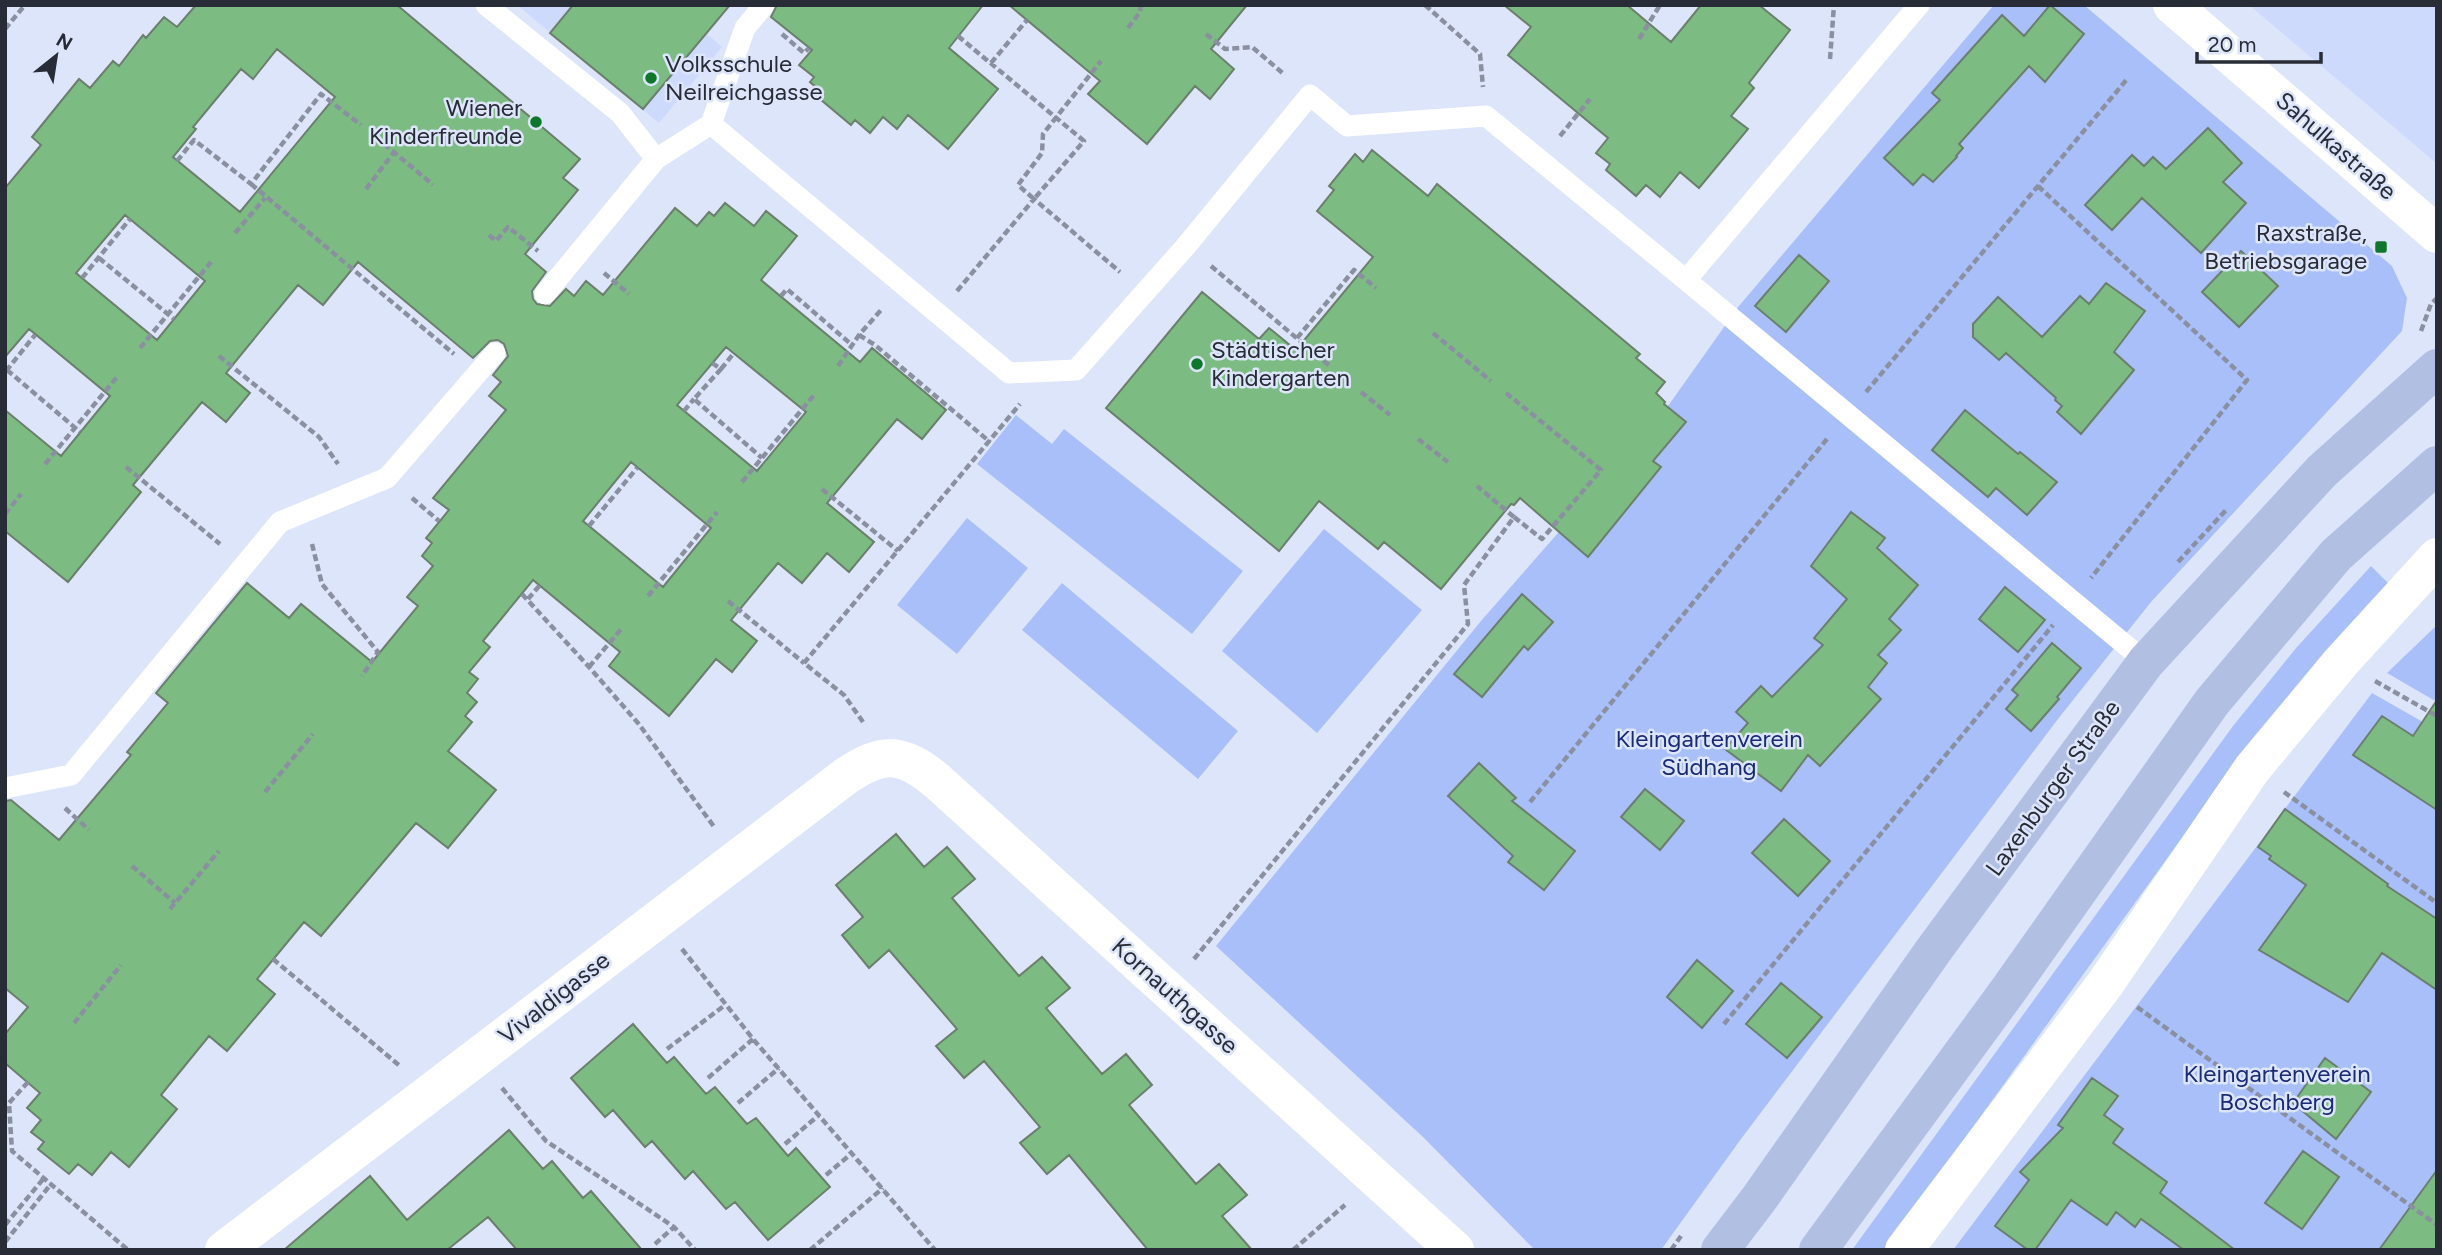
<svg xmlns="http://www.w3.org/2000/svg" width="2442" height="1255" font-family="Figtree,sans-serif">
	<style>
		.built { fill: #cddafb }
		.green { fill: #a9bffa }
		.building { fill: #7cbc83; stroke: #6b7f6c; stroke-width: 2; fill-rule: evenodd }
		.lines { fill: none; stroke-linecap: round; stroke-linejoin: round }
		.path { stroke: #8a90a0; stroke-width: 4.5; stroke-dasharray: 7 3.5; stroke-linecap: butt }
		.service { stroke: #fff; stroke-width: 21 }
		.minor { stroke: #fff; stroke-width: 38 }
		.primary { stroke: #b1bfe3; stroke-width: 38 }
		.poi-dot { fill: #0d782c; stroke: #dde5fa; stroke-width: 2.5 }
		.labels { text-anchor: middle; stroke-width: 5; stroke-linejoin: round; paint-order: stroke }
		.poi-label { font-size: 24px; fill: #282c36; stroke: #dde5fa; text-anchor: start }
		.street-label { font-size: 24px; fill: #282c36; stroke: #dde5fa }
		.park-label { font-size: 24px; fill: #192a78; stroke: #dde5fa }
	</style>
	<rect width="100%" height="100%" fill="#dde5fa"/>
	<!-- built -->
	<path class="built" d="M517,5H730L707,34L722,47L659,123Z
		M2249,5H2437V164L2395,128Z"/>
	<!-- green -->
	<path class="green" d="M1994,5H2084L2392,266L2407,298L2402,331L2151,602L2058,719L1741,1139L1661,1250H1535L1423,1137L1216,946L1481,621L1663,413L1739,306Z
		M1016,415L1052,444L1064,429L1243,571L1192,634L977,464Z
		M967,518L1028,568L957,654L897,605Z
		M1324,529L1422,610L1317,733L1222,651Z
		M2371,566L2389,584L2226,777L1884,1250H1852L2233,726L2297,647Z
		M1062,583L1238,731L1198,779L1022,630Z
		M2437,625V702L2387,673Z
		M2372,693L2437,730V1250H1953Z"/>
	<!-- building -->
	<path class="building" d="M196,5H397L580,159L563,178L578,190L525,254L546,272L532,291L533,299L537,304L550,306L566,289L574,296L586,281L603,295L675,208L697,226L709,212L714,216L725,203L754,226L766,211L797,236L761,280L860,362L872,348L946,410L922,439L897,419L827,503L874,542L849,572L827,553L802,583L778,563L731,620L757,641L732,672L716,659L669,716L609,666L620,652L533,580L483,641L490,647L469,672L478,679L467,693L477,702L465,716L472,722L448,751L496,790L448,848L416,823L321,936L304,922L257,979L275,994L227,1051L209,1036L161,1095L177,1109L129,1167L111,1152L92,1175L78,1164L69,1174L38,1149L44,1142L31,1132L41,1120L27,1108L40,1093L5,1063V1034L28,1007L5,988V801L11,800L59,840L131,755L127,752L168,703L156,693L247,583L289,618L301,604L372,662L418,606L407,597L433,566L422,556L432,543L426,538L449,510L433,498L506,410L489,396L501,382L493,375L508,356L504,344L498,340L490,341L473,358L358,262L323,305L298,285L226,373L250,393L226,422L202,402L133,485L141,492L68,582L5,531V410L61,456L110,396L29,329L5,357V188L41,145L32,137L79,79L90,88L113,61L119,66L143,35L146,38L164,17L177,27ZM277,49L335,97L240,212L173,157L196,129L193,127L241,69L253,79ZM125,215L205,281L157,340L76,273ZM726,347L806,412L757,471L677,405ZM631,462L711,528L663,587L583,521Z
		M573,5H730L643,109L550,33Z
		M777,5H983L949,48L998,89L948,149L908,115L897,129L883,117L870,133L855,120L851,125L820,99L824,94L810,82L814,77L799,65L812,50L771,17Z
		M1009,5H1247L1211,49L1234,69L1210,99L1195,86L1147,144L1088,94L1100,81Z
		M1504,5H1627L1671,42L1701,5H1759L1790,30L1749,83L1754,88L1731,116L1748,129L1699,188L1680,172L1660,197L1646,185L1636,196L1606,170L1610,164L1596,153L1608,138L1508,55L1531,27Z
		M2050,5L2084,34L2045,82L2029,66L1959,144L1963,148L1956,156L1957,157L1933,182L1923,174L1913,185L1884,158L1940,100L1932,93L2002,15L2024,36Z
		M2208,128L2242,163L2223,182L2246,203L2201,253L2142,198L2112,230L2085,205L2132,155L2144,166L2153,157L2166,169Z
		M1372,150L1428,196L1437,184L1640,354L1636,358L1665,382L1656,393L1665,402L1664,404L1686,422L1653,461L1661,467L1588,557L1520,498L1514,505L1511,504L1441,589L1384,542L1378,549L1319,501L1279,551L1106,408L1202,292L1259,339L1269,328L1296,350L1373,257L1317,211L1334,190L1329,186L1355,154L1363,162Z
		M2241,251L2278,286L2239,327L2202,292Z
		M1799,255L1829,281L1786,332L1755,306Z
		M2106,283L2145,311L2114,352L2134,370L2081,434L2057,412L2062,406L2055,400L2056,398L2006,353L1999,360L1973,337V324L1998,297L2042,337L2080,296L2089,304Z
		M1965,410L2018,454L2020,452L2057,482L2027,515L1996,488L1988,497L1932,450Z
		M1851,512L1885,538L1877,548L1918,585L1889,619L1901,630L1878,655L1887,663L1868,687L1881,699L1820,766L1808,755L1781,791L1725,749L1748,723L1736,712L1761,686L1772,697L1823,645L1814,638L1847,599L1811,566Z
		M2005,587L2045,620L2018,652L1979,619Z
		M1522,594L1553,622L1528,650L1524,646L1482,697L1454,674Z
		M2052,643L2081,668L2057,697L2059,699L2031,731L2006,709L2018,695L2012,690Z
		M2437,700V810L2353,755L2382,716L2413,736Z
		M1479,763L1516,798L1512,801L1575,851L1544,890L1508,862L1513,856L1448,796Z
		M1645,789L1684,821L1660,850L1621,817Z
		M2285,809L2388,884L2387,886L2437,919V990L2382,953L2348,1002L2259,950L2306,885L2269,859L2271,856L2258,847Z
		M1784,819L1830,861L1798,896L1752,853Z
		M896,834L924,867L947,847L975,879L952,898L1019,976L1042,957L1070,988L1046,1008L1102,1074L1126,1054L1152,1085L1129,1105L1196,1184L1219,1164L1247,1195L1222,1216L1252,1250H1148L1069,1155L1047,1174L1020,1143L1040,1127L984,1061L964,1078L936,1046L957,1029L889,950L869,968L842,935L863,917L836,885Z
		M1697,960L1733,991L1702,1028L1667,997Z
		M1781,983L1822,1017L1787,1058L1746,1024Z
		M633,1024L667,1063L674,1057L706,1094L715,1087L747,1124L756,1118L788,1156L796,1148L830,1187L768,1240L735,1202L726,1209L693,1171L685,1179L652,1141L645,1147L613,1110L605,1117L571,1078Z
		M2325,1058L2371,1092L2336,1139L2293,1103Z
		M2092,1078L2118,1096L2104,1115L2123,1129L2113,1143L2167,1182L2160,1193L2235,1250H2184L2141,1219L2135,1227L2116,1212L2107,1225L2071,1200L2035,1250H2028L1995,1226L2029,1180L2020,1172L2063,1128L2058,1125Z
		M509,1130L543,1169L552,1161L583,1198L591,1191L642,1250H517L488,1217L447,1250H284L370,1176L407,1220Z
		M2303,1151L2339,1177L2302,1229L2265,1203Z
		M2437,1170V1250H2379Z"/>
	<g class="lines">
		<!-- path -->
		<path class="path" d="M1425,5L1480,54L1483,87
			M1128,28L1140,12L1141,5
			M5,29L25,5
			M782,34L804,53L809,48
			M1206,34L1225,49L1252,47L1285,75
			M958,36L1084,141L1034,199L1018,185L1042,153L1043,134L1101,61
			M1639,39L1660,5
			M1830,59L1834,5
			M991,63L1027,20
			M1560,136L1590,99
			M376,137L433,185
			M177,161L194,140L251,184L321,94L361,125
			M251,184L454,354
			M2038,186L2247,380L2091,578
			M366,189L394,152
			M235,233L265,198
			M489,235L496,241L508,227L538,251
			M99,258L174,319
			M1211,266L1331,367
			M604,273L629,294
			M82,278L130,219
			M957,291L1034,199L1120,272
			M781,296L787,289L852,345
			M2421,331L2431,304L2437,298
			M1433,333L1491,381
			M859,335L875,345L990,442
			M1297,338L1354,270L1376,288
			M140,348L211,262
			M219,356L319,437L338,464
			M712,363L721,369L694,399L762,458
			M838,366L859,335L882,309
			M721,369L734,353
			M7,370L80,432
			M6,371L35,335
			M1361,392L1390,415
			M1866,392L2128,78
			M1506,393L1601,470L1542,539L1514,517
			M684,411L694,399
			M1418,439L1448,462
			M45,464L117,377
			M126,467L220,544
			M742,482L814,395
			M822,489L898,551
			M412,498L439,521
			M5,514L21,494
			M589,526L637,468
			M312,544L322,584L378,652L362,676
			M2178,562L2227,509
			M522,594L589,667L638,723L715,828
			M648,596L717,512
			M528,599L540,585
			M728,601L804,663
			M589,667L623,627
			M2375,681L2437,716
			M863,722L844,695L804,663L1020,404
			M265,792L313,734
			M2284,792L2437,903
			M1530,802L1827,439
			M65,808L89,830
			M132,866L175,903
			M170,909L219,851
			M682,949L753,1039L935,1250
			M273,959L401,1067
			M1194,959L1468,624L1464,585L1514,517L1477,486
			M2137,1007L2437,1225
			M74,1023L121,965
			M1724,1024L2053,625
			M667,1049L725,1005
			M708,1078L753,1039
			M28,1082L9,1103L12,1151L128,1250
			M502,1088L546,1141L674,1227L695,1250
			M738,1103L779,1068
			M785,1144L819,1115
			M826,1175L852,1153
			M5,1225L44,1178
			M5,1242L51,1184
			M655,1244L674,1227
			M810,1250L883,1188
			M1293,1250L1345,1205
			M1671,1250L1681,1236"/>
		<!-- service -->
		<path class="service" d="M486,5L620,113L656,159L711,124L1009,373L1076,370L1186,246L1310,95L1347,126L1486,116L1686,280L1919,5
			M711,124L745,28L764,5
			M1686,280L2146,662
			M545,294L656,159
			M5,788L71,775L280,522L387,478L495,353"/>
		<!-- minor -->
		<path class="minor" d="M2172,5L2437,234
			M224,1250L846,776C883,751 902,752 937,781L1455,1250
			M1904,1250L2105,984L2252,769L2341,662L2437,557"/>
		<!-- primary -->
		<path class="primary" d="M1720,1250L1761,1196L1933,951L2146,662L2322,471L2437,368
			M1818,1250L2007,992L2212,702L2336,555L2437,465"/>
	</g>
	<!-- markers -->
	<g class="poi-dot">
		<circle cx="651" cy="78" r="7"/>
		<circle cx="536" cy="122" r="7"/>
		<rect x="2374" y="240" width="14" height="14" rx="3.5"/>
		<circle cx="1197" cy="364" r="7"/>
	</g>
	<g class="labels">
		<!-- poi labels -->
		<g class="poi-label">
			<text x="665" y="72">Volksschule<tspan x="665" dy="28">Neilreichgasse</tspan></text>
			<text x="522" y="116" text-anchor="end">Wiener<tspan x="522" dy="28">Kinderfreunde</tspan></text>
			<text x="2367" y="241" text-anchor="end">Raxstraße,<tspan x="2367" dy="28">Betriebsgarage</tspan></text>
			<text x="1211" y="358">Städtischer<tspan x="1211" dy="28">Kindergarten</tspan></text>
		</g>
		<!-- street labels -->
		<g class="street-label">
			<text transform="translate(2336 146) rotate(41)" y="8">Sahulkastraße</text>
			<text transform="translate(2053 788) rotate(-54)" y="8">Laxenburger Straße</text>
			<text transform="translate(1175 996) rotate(42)" y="8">Kornauthgasse</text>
			<text transform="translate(554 998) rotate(-38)" y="8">Vivaldigasse</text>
		</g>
		<!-- park labels -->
		<g class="park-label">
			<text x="1709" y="747">Kleingartenverein<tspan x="1709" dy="28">Südhang</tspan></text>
			<text x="2277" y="1082">Kleingartenverein<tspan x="2277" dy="28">Boschberg</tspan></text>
		</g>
	</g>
	<!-- border -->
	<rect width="2442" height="1255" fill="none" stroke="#282c36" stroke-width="14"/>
	<!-- north arrow -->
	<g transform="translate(56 56) rotate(30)" stroke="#dde5fa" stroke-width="5" paint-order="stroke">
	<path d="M0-5L12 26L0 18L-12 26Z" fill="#282c36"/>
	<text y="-10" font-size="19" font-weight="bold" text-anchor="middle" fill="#282c36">N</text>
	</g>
	<!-- scale -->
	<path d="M2197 52v10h124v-10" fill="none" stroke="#282c36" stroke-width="3.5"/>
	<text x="2208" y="52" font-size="21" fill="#282c36" stroke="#dde5fa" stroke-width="5" paint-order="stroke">20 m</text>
</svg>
